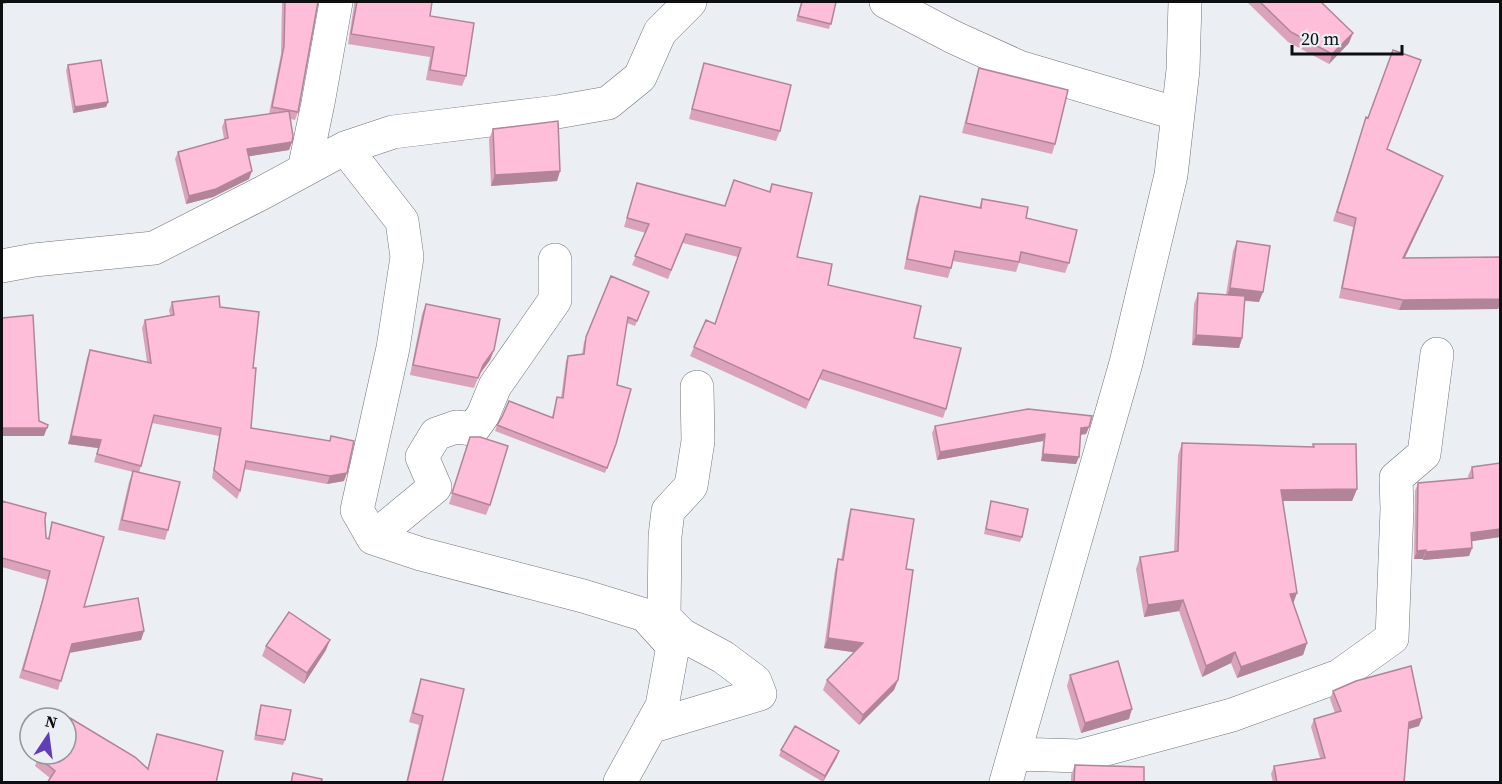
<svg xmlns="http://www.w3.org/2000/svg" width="1502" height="784" font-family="'Source Serif 4',serif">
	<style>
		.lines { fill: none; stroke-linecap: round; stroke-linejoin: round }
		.street-casing { stroke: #727579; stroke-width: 34 }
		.street { stroke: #fff; stroke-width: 33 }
		.wall { fill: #daa3ba }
		.shaded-wall { fill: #b28497 }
		.building { fill: #febdd8; stroke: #b28497; stroke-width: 1.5 }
	</style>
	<rect width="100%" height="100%" fill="#ebeef3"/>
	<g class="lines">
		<!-- street casing -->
		<g class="street-casing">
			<path id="street" d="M886,2L953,37L1019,67L1178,114
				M345,148L402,221L407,257L393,348L357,510L373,538L421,554L583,596L645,615L673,646L662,706L620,782
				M304,170L318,103L336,2
				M2,266L34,260L154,248L262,193L345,148L393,132L557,112L608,103L640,77L660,32L690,2
				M373,538L435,487L422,457L436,434L456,427L473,429L483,415L495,386L555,300V260
				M650,727L760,694L755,681L723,657L682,635L664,617L665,536L668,511L691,486L698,441L697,387
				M1014,754L1080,756L1232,715L1339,676L1392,638L1397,509L1396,478L1424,454L1437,354
				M1006,782L1126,363L1171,175L1183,70L1185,2"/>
		</g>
		<!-- street -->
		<use href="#street" class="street"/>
	</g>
	<!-- wall -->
	<path class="wall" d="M282,2H318L298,112L295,120L290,119L292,142L289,150L249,156V179L213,197L186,204L175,159L178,152L224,139L222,127L225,120L269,114L281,54Z
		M354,2H432L430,16L466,76L462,86L426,80L430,57L348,44L354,5Z
		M801,2H836L829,29L796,21Z
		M1247,2H1321L1349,43L1329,64L1288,42Z
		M704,63L780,131L776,141L689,119L701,73Z
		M68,65L108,102L106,107L73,113L66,70Z
		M979,68L1055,144L1052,154L962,133L976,78Z
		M1366,117L1387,149L1439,186L1404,258L1499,307L1498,309L1399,310L1339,298L1353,227L1333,221Z
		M493,129L560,171L557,181L491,186L489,139Z
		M637,183L725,206L769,192L772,184L797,257L828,285L914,338L946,409L943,418L819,379L806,409L690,356L694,347L715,324L738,257L683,243L668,279L632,265L646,233L624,227Z
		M920,196L979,208L982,199L1026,218L1069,263L1065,273L1019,263L1016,272L953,261L948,278L904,269L916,206Z
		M1237,241L1259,302L1244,301L1242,338L1239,348L1192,345L1194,304L1198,293L1226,295L1233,251Z
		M649,292L635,326L627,323L617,385L616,444L605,473L495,431L497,425L552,417L557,397L561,398L566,361L568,356L582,354L584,342L586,337Z
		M172,302L220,307L253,368L251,428L330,441L331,436L344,481L327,484L244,469L240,491L237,499L212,478L219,436L152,423L139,473L168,530L165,540L118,530L129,482L133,472L94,462L98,448L68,444L87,358L90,350L147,362L142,328L145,320L170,315L169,310Z
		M426,304L494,350L490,360L479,375L474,388L410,375L422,314Z
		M935,426L1089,427L1086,434L1080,435L1076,464L1041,461L1043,441L937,460L932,433Z
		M470,437L490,505L486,515L449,504Z
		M1182,443L1312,447L1313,444L1357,489L1352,501H1283L1293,603L1307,643L1303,655L1237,678L1231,663L1202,677L1179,611L1144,617L1136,569L1140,557L1174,552L1178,455Z
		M1472,467L1500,537L1471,541L1472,548L1469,556L1423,560V559H1414L1415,491L1418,483L1469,479L1468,476Z
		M2,501L45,519L46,538L48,539L52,522L84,607L144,631L141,640L69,652L58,690L19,678L40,608L47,580L2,567Z
		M991,501L1022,537L1020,542L984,534Z
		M851,509L906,569L898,680L894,690L859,725L823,690L827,680L854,652L824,648L835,570L838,559L841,560L848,519Z
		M266,646L326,650L304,684L262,656Z
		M1070,675L1129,719L1081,733L1067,686Z
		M421,679L442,783H406L419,725L409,722L418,688Z
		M1333,691L1419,726L1408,729L1404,783H1273L1271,774L1274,766L1320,758L1311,727L1314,719L1335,713L1330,699Z
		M261,705L285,740L283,745L254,740L259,711Z
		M157,734L216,783L50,778L35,766L38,757L148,768Z
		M781,750L839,751L837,757L823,782L779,756Z
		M1075,765L1144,783H1071V775Z"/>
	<!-- shaded-wall -->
	<path class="shaded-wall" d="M2,2H12L2,4Z
		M1353,33L1349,43L1329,64L1332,54Z
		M108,102L106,107L73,113L75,107Z
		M292,142L289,150L245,157L247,149Z
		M252,171L249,179L213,197L186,204L189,196Z
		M560,171L557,181L491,186L495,175Z
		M1443,176L1439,186L1400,268L1403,258Z
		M1230,288L1263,292L1259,302L1226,298Z
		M1500,299V307H1499L1498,309L1399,310L1403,300Z
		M1196,335L1242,338L1239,348L1192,345Z
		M494,350L490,360L479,375L474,388L483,365Z
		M1089,427L1086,434L1078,435L1081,428Z
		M2,428H47L44,436H2Z
		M1045,434L1043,441L937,460L940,452Z
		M71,436L101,440L98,448L68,444Z
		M1043,454L1079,457L1076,464L1041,461Z
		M347,473L344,481L327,484L330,476Z
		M1357,489L1352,501H1277L1281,490Z
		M1500,529V537L1467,542L1471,533Z
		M1472,548L1469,556L1423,560L1426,552Z
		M1426,550L1423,559H1414L1417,551Z
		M1297,593L1293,604L1290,594Z
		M1183,600L1179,611L1144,617L1148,605Z
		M144,631L141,640L69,653L72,644Z
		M828,638L863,643L859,653L824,648Z
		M330,640L326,650L304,684L307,673Z
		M1307,643L1303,655L1237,678L1241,667Z
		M1235,652L1231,663L1202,677L1206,666Z
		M898,680L894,690L859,725L863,715Z
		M1132,709L1129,719L1081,733L1085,723Z
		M1422,718L1419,726L1406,730L1409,722Z
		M839,751L837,757L823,782L825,776Z"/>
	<!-- building -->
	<path class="building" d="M285,2H318L298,112L272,107L284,46Z
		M357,2H432L430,16L474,23L466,76L430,70L434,47L351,34Z
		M802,2H836L831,24L798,16Z
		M1260,2H1321L1353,33L1332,54L1291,32Z
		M1393,50L1421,60L1387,149L1443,176L1403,258L1500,257V299L1403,300L1342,288L1356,218L1337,212L1366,117L1368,118Z
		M101,60L108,102L75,107L68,65Z
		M704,63L791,85L780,131L692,109Z
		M979,68L1068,90L1055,144L966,123Z
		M289,111L293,136L292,142L247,149L252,171L216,189L189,196L178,152L228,138L225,120Z
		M558,121L560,171L495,175L493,129Z
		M734,180L770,192L772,184L812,193L797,257L832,264L828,285L921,306L914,338L961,348L946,409L823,370L809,400L694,347L706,320L715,324L741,248L686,234L671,270L635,256L649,224L627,218L637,183L725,206Z
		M920,196L981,208L982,199L1028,207L1026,218L1077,230L1069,263L1021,252L1019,262L955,251L951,268L907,259Z
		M1237,241L1270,246L1263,292L1230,288Z
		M611,276L649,292L637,321L628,317L617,385L631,389L616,444L607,468L497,425L502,417L509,401L553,418L557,397L563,398L568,356L584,354L586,337Z
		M1198,293L1245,296L1242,338L1196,335Z
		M219,296L220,307L259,312L253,368H256L251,428L330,441L331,436L354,441L347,473L330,476L246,461L240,491L214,470L221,428L154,415L141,466L97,454L101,440L71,436L90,350L151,363L145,320L174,315L172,302Z
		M426,304L500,319L494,350L483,365L478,378L413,365Z
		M33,315L39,421L48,425L47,428H2V318Z
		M1028,409L1092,416L1089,427L1081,428L1079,457L1043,454L1045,434L940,452L935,426Z
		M470,437H480L508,446L490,505L452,493Z
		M1182,443L1314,447L1313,444H1356L1357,489L1281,490L1297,593L1290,594L1307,643L1241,667L1235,652L1206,666L1183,600L1148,605L1140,557L1178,551Z
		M1500,463V529L1471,533L1472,548L1426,552V550L1417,551L1418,483L1473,478L1472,467Z
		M133,471L180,482L168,530L122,520Z
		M2,501L46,513L45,519L46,538L49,539L52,522L104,537L84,607L138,598L144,631L72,644L61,681L23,670L43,599L50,571L2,558Z
		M991,501L1028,509L1022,537L986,529Z
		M851,509L914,519L906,569L913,570L898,680L863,715L827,680L863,643L828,638L838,559L843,560Z
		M289,612L330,640L307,673L266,646Z
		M1118,661L1132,709L1085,723L1070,675Z
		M1411,666L1422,718L1409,722L1404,783H1277L1274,766L1325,758L1314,719L1341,711L1333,691L1356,681Z
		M421,679L464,689L442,783H407L423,716L413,713Z
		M261,705L291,710L285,740L256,735Z
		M70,718L135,757L148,769L157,734L223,751L216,783H47L55,771L38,757L40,754H66V723Z
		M795,726L839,751L825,776L781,750Z
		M1075,765L1144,767V783H1074Z
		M293,773L322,779L321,783H291Z"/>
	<!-- border -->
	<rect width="1502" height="784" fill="none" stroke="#0e0f10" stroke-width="6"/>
	<!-- north arrow -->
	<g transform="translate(48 736) rotate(13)"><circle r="28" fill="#ebeef3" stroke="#939598" stroke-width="1.5"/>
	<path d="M0-4.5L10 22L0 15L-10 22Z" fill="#603eb6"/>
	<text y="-9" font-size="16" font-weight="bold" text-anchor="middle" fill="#0e0f10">N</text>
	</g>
	<!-- scale -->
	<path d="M1292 45v9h110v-9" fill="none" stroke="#0e0f10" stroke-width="3"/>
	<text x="1301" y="45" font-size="18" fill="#0e0f10" stroke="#ebeef3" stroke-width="4.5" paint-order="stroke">20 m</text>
</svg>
